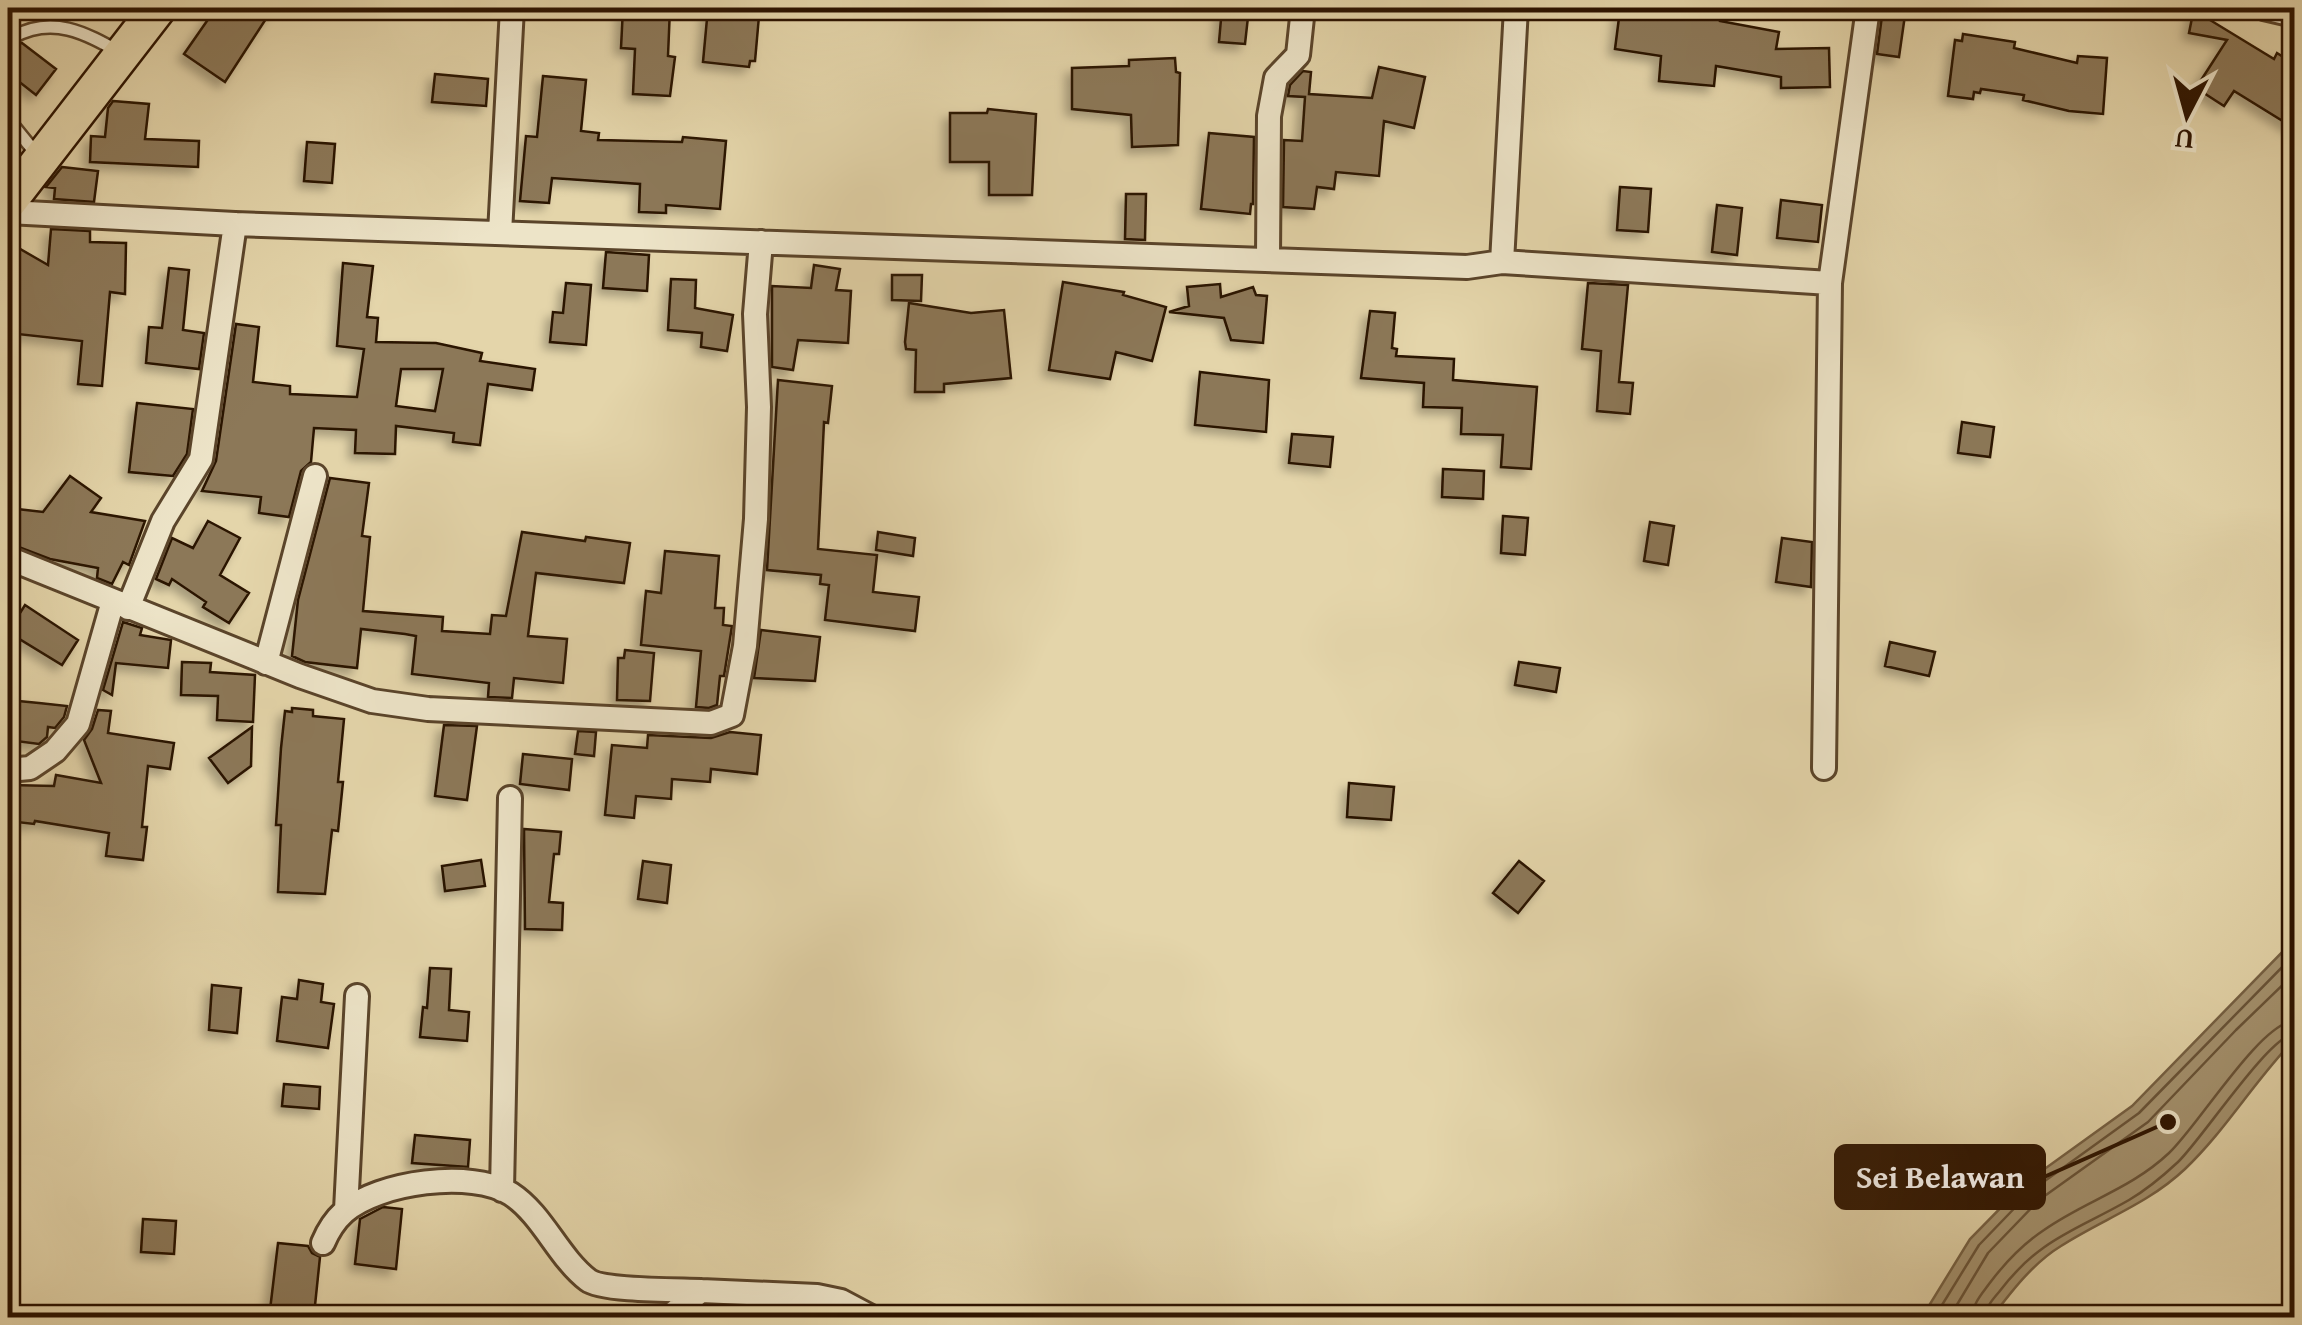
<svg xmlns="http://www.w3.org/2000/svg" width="2302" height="1325" font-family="'Gentium Book Plus',serif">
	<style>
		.water { fill: #a59370; stroke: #756043; stroke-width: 2.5 }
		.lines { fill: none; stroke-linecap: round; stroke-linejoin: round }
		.shore { stroke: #685338; stroke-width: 2.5 }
		.building { fill: #8c7858; stroke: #2c1300; stroke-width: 2.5; fill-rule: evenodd; filter: url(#shadow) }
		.service-casing { stroke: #5a442a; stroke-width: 16 }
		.minor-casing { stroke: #5a442a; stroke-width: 28 }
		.primary-casing { stroke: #2c1300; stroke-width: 40 }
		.service { stroke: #ede4c8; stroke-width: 11 }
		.minor { stroke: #ede4c8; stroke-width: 22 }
		.primary { stroke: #e4d5aa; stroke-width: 35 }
		.leader { fill: none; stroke: #2c1300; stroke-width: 4 }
		.callout-dot { fill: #2c1300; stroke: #ede4c8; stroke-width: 4 }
		.callout { fill: #2c1300; stroke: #2c1300; stroke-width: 4 }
		.callout-label { font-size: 32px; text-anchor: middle; font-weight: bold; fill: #fff }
	</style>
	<defs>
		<filter id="shadow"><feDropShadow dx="-6" dy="6" stdDeviation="5" flood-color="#0004"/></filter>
	</defs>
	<rect width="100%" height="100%" fill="#e4d5aa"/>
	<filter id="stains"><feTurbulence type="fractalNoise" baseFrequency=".002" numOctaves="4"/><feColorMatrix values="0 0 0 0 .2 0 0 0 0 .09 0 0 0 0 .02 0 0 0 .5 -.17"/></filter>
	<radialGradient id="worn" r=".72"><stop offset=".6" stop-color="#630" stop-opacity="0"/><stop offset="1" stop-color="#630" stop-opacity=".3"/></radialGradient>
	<!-- water -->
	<path class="water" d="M2294,940V1040C2255,1080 2226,1130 2185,1169C2148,1204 2103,1219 2061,1246C2033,1263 2011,1292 1992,1317H1922L1970,1239L2025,1183L2132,1106Z"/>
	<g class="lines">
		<!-- shore -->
		<path class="shore" d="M1934,1318L1979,1245L2031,1191L2139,1113L2294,955
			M1949,1318L1988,1253L2039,1200L2148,1122L2236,1030L2294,974
			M1972,1318C1973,1303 1981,1295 1989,1284C2004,1264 2023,1244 2044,1230C2085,1201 2131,1189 2169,1153C2198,1126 2260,1023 2294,1021
			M1985,1318C1986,1307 1992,1300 1999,1292C2040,1238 2075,1231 2129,1200C2146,1190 2163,1176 2178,1162C2202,1139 2269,1036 2294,1034"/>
	</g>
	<!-- building -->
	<path class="building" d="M216,8H273L225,82L184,54Z
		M623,8H670L668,56L675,57L670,96L633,94L635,49L621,48Z
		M708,8L755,10L754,15L759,16L755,61H750L749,67L703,62Z
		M1222,8H1249L1245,44L1219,42Z
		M1666,8H1721L1720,21L1779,32L1776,49L1829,48L1830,87L1781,88V77L1716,66L1714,86L1659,81L1661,56L1615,49L1620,10L1665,16Z
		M1883,8H1906L1899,57L1877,54Z
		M2194,8H2213L2210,20L2274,59L2277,53L2294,64V128L2234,91L2224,106L2196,88L2227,40L2189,33Z
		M1963,34L2015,42L2014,48L2077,63L2078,56L2107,58L2103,114L2069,111L2023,100L2024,95L1981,89L1980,93L1974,92L1973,99L1948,96L1955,40L1962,41Z
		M22,43L56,69L36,95L8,73V44Z
		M1175,58L1176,72L1180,73L1178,145L1132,147L1131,115L1072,109V68L1129,66V60Z
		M1379,67L1425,77L1414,128L1384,121L1379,176L1336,172L1334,189L1317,187L1314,209L1283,207L1284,140L1302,141L1305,97L1288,96L1290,85L1303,71L1311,72L1309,94L1372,98Z
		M435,74L488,79L486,106L432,102Z
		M543,76L586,80L581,131L599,133L598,140L682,142L683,137L726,141L720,209L666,205V213L639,212L640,184L552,178L549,203L520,201L526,136L537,137Z
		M113,101L149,104L145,139L199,141L198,167L90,162L91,136L105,137L108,108Z
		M988,109L1036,114L1032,195H989V162H950V113H987Z
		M1209,133L1254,137L1253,204H1251L1250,214L1201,209Z
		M307,142L335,144L332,183L304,181Z
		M62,167L98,171L94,202L54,199L55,188L46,187Z
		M1620,187L1651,189L1648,232L1617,230Z
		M1126,194H1146L1145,240L1125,239Z
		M1781,200L1822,205L1818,242L1777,238Z
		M1717,205L1742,208L1737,255L1712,252Z
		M51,229L90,231V242L126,243L125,294L110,292L102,386L78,384L82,341L8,333V242L48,265Z
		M606,252L649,255L647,291L603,288Z
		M343,263L373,266L367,317L378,318L376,342L436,343L482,353L480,361L535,369L532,390L488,384L480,445L453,442L454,433L396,426L395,454L355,453L356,430L314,428L311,462L301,471L289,517L259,513L261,497L202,491L216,461L236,324L259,327L253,382L290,386V394L357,397L364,349L337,346ZM401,369H443L435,411L396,406Z
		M814,265L840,269L836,290L851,291L848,343L798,340L793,370L772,367V286L811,288Z
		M169,268L189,270L183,330L204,333L199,369L146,363L149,327L162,328Z
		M892,275H922L921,301L892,300Z
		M671,279L696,280L695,308L733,315L727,351L701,347L702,333L668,330Z
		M1063,282L1124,292L1123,295L1166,307L1152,361L1116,352L1110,379L1049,370Z
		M566,283L591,285L586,345L550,342L553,312L563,313Z
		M1588,283L1628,285L1619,382L1633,383L1630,414L1597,411L1601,351L1582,349Z
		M1220,284L1221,297L1253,287L1256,295L1267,296L1263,343L1231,340L1224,318L1169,312L1189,306L1187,287Z
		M909,303L971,313L1004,310L1011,378L944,384V392H915L916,350L906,349L905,342Z
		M1370,311L1395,313L1392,348L1397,349L1396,356L1454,359L1453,380L1537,387L1531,469L1501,467L1503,435L1461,434L1462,408L1423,407L1424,383L1361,378Z
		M1200,372L1269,380L1266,432L1195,425Z
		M778,380L832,386L828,423L824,422L818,549L877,555L873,592L919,597L915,631L825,620L829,585L820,584L821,575L767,570Z
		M137,403L193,409L187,454L173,476L129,472Z
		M1962,422L1994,427L1990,457L1958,453Z
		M1292,434L1333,437L1330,467L1289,463Z
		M1443,469L1484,471L1483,499L1442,497Z
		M70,476L101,498L91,512L145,521L129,565L123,562L112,584L97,578L98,568L50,559L8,543V508L43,512Z
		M330,478L369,483L362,536L370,537L363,611L443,617L442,631L490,634L492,615L506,616L522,532L585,541L586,537L630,543L624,583L536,573L528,636L567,639L563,683L514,678L512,698L488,697L489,683L412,674L416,636L405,634L361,629L357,668L305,662L292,656L298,600Z
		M1503,516L1528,518L1525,555L1501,553Z
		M208,521L240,538L220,575L249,593L229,623L203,607L206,602L172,579L169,585L156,579L172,538L193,548Z
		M1650,522L1674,526L1668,565L1644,561Z
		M878,532L915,538L913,556L876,550Z
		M1782,538L1812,542L1811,587L1776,582Z
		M665,551L719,556L715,608H724L723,625L732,626L724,676H720L717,705L709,708L696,707L701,651L641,645L646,591L661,593Z
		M25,605L78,640L62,665L8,632Z
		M123,622L142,628L140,635L171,640L168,668L116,663L112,695L103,690Z
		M761,630L820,637L815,681L754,678Z
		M1890,642L1935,652L1929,676L1885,666Z
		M625,650L654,653L650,701L617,700L618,658H624Z
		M182,662L211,663L210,672L255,675L253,722L217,720L218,696L181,695Z
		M1519,662L1560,668L1556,692L1515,685Z
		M8,700L39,703L67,706L64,717L55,728L48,727L47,737L39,744L8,740Z
		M292,708L313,710V716L344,719L338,782H343L338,831L332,830L325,894L278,892L281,825H276L281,748L285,711L292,712Z
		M98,710L111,711L108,733L174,743L170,769L148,766L142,827H147L143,860L106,856L109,833L35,821L34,824L8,821L10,785L54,786L56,775L101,783L84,740L92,729Z
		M444,725L477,726L467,800L435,796Z
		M252,727L251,766L228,783L209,758Z
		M578,731L596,732L594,756L575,754Z
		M730,732L761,735L757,774L711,769L710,782L672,779L671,799L636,796L634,818L605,815L612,745L647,748L648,735L711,738Z
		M523,754L572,759L569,790L520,784Z
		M1349,783L1394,787L1391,820L1347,817Z
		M524,829L561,832L559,854H554L549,902L563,903L562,930L525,929Z
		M481,860L485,886L445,891L442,866Z
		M643,861L671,865L667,903L638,899Z
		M1519,861L1544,881L1518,913L1493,893Z
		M430,968L451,969L449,1010L469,1012L467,1041L420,1037L423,1007L427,1008Z
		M299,980L323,984L321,1002L334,1004L328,1048L277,1041L282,997L297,999Z
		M212,985L241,988L237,1033L209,1030Z
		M284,1084L320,1087L319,1109L282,1106Z
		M415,1135L470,1140L468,1167L412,1163Z
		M383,1207L402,1209L396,1269L355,1264L360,1219Z
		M143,1219L176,1221L174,1254L141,1252Z
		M278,1243L308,1246L312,1253L320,1257L314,1315L270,1310Z"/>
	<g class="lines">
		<!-- service casing -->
		<g class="service-casing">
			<path id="service" d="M13,37C53,15 85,33 121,53
				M8,119L38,156"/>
		</g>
		<!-- minor casing -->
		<g class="minor-casing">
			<path id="minor" d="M2264,8L2294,15
				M8,212L235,224L1467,267L1502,262L1830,283
				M500,233L512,8
				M1268,258L1269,116L1276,78L1298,55L1303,8
				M1502,262L1516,8
				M8,558L300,676L372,701L428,709L711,723L732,715L745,646L756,519L759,407L755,314L761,242
				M128,608L163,521L201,459L235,224
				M266,663L315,476
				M1824,768L1830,283L1868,8
				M8,770L30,768L55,751L78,724L113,601
				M502,1190L510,798
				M346,1210L357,996
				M323,1243C328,1231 334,1221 344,1212C378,1182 472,1169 511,1194C543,1215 558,1257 588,1280C602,1291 679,1290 701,1291
				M667,1318L701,1291L817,1296L841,1301L873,1318"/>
		</g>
		<!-- primary casing -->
		<g class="primary-casing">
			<path id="primary" d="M8,202L158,8"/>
		</g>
		<!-- service -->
		<use href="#service" class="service"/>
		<!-- minor -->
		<use href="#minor" class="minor"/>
		<!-- primary -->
		<use href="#primary" class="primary"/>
	</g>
	<!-- callouts -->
	<path class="leader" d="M2168 1122L2044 1177"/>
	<circle class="callout-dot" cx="2168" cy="1122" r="10"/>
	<rect class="callout" x="1836" y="1146" width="208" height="62" rx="10"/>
	<g class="callout-label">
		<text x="1940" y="1188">Sei Belawan</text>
	</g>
	<!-- margin -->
	<rect width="2302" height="1325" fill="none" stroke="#e4d5aa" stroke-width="40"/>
	<rect x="10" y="10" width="2282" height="1305" fill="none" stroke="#2c1300" stroke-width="5"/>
	<rect x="20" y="20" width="2262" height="1285" fill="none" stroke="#2c1300" stroke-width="2.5"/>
	<!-- north arrow -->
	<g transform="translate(2187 115) rotate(186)" stroke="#ede4c8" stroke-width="8" paint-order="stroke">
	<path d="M0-8L18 38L0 25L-18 38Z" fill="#2c1300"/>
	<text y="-15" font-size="28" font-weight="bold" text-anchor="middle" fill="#2c1300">U</text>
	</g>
	<rect width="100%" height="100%" filter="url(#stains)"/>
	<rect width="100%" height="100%" fill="url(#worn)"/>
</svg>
